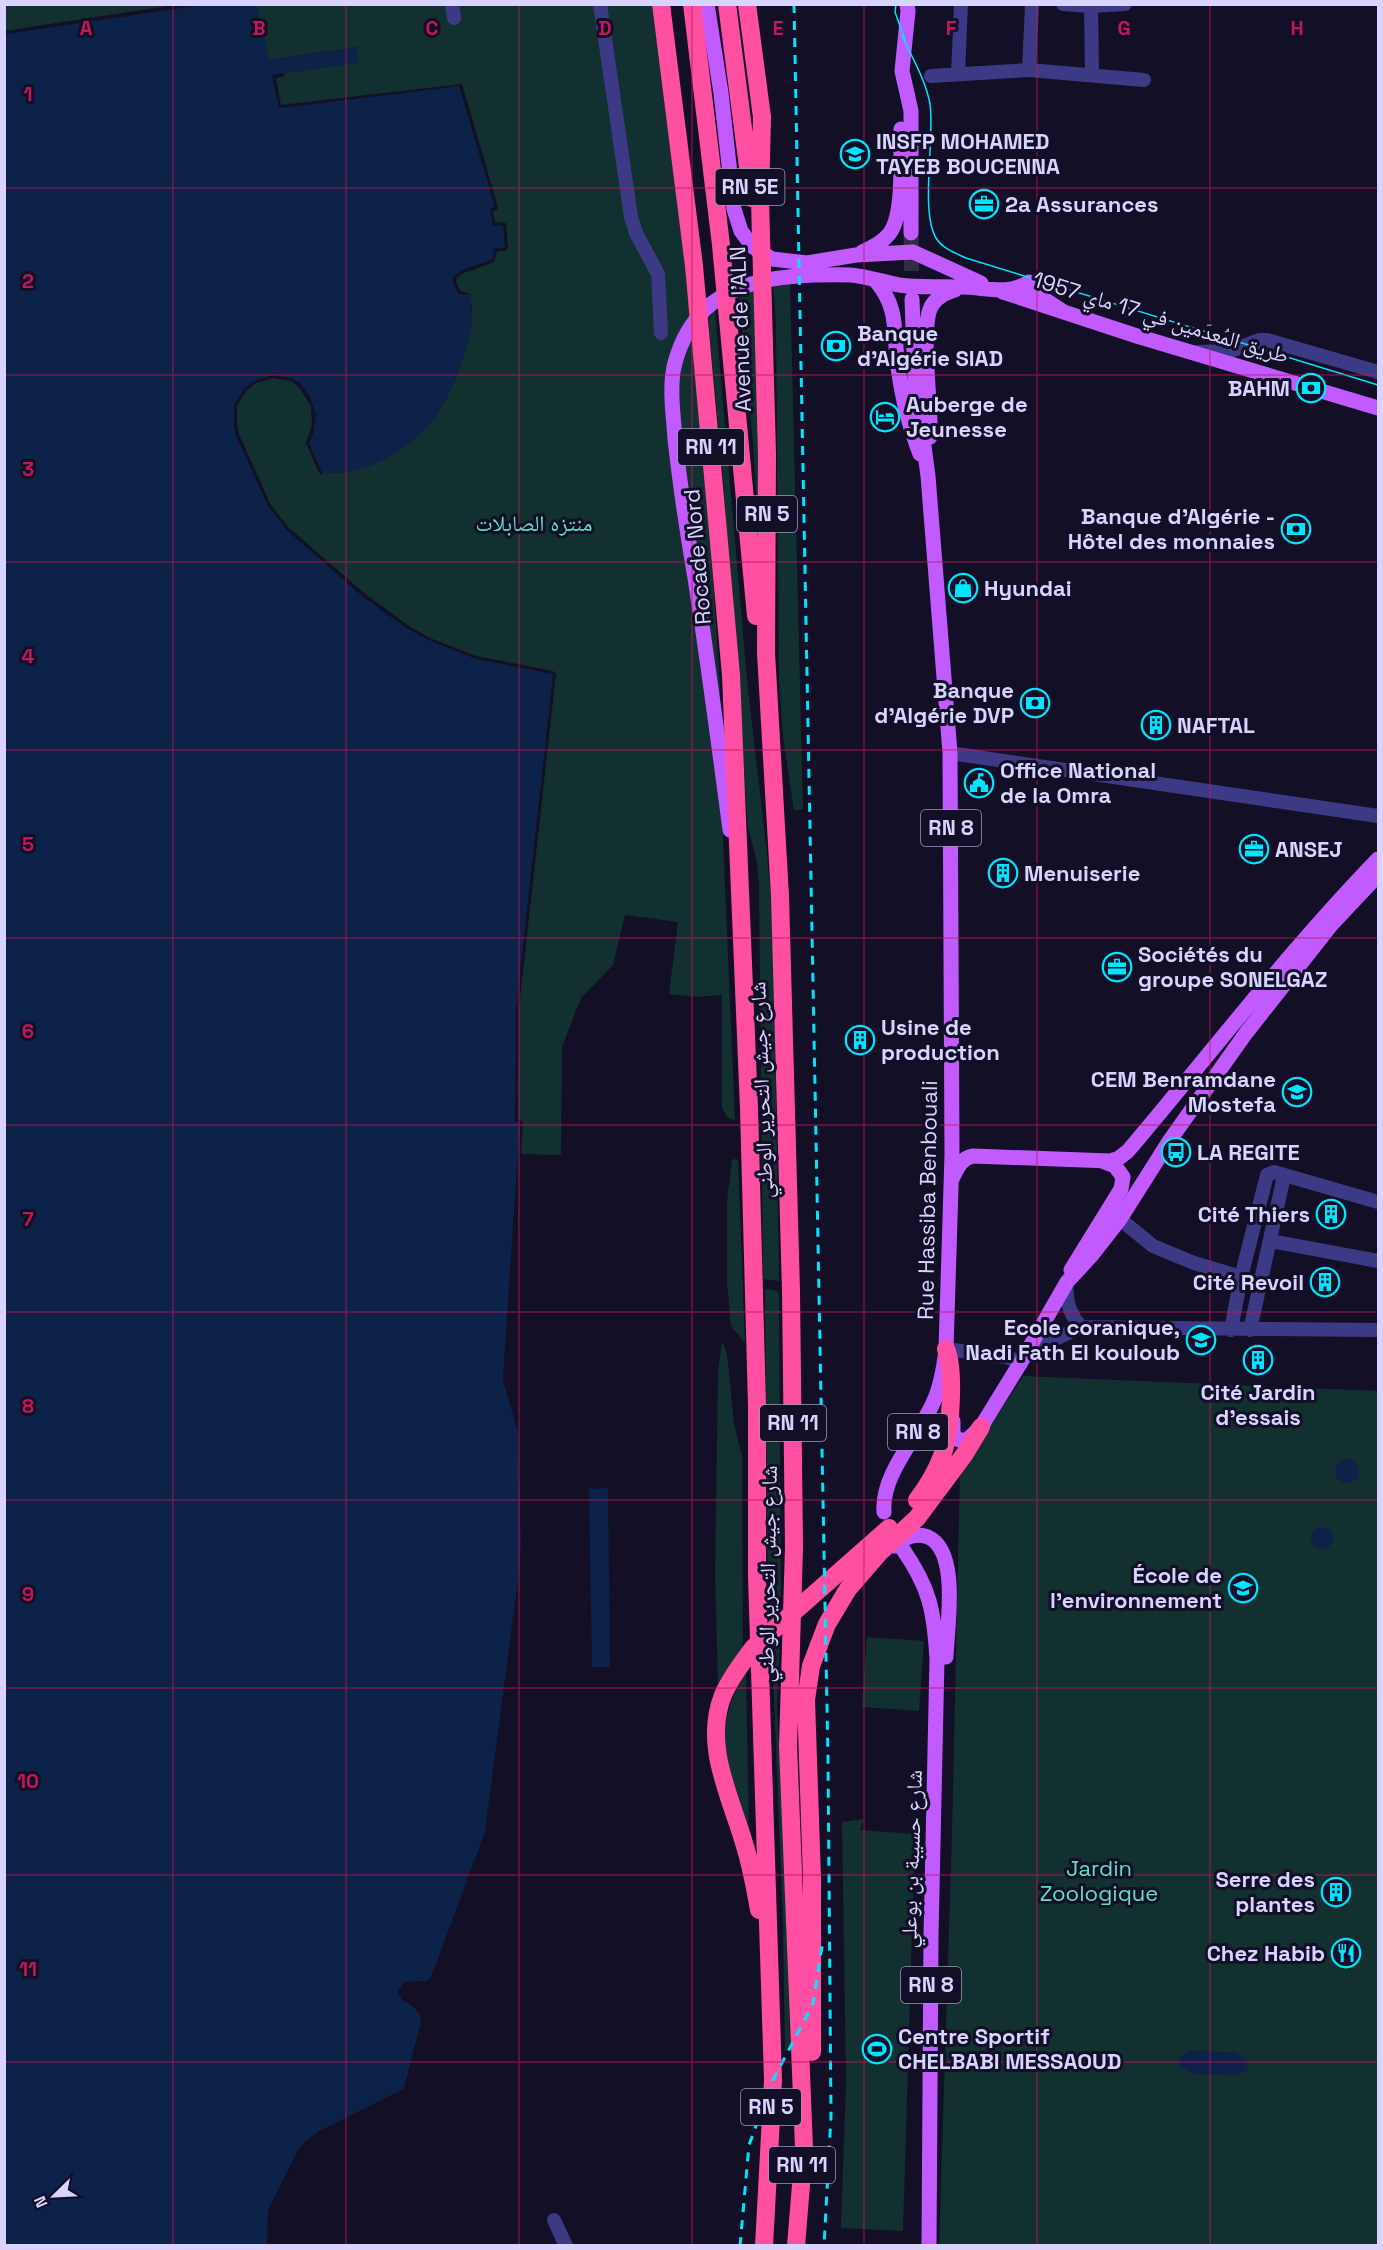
<svg xmlns="http://www.w3.org/2000/svg" width="1383" height="2250" font-family="'Space Grotesk','Noto Naskh Arabic',sans-serif">
	<style>
		.green { fill: #12302f }
		.water { fill: #0c2248 }
		.pier { fill: #130f26 }
		.lines { fill: none; stroke-linecap: round; stroke-linejoin: round }
		.major-tunnel { stroke: #312d47; stroke-width: 15; stroke-dasharray: 15 8; stroke-linecap: butt }
		.minor { stroke: #3d3a85; stroke-width: 14 }
		.major { stroke: #c25bff; stroke-width: 15 }
		.highway { stroke: #ff4fa3; stroke-width: 18 }
		.tram { stroke: #00e5ff; stroke-width: 1.5 }
		.rail { stroke: #00e5ff; stroke-width: 3; stroke-dasharray: 9 8; stroke-linecap: butt }
		.grid { fill: none; stroke: #c2185b; stroke-width: 1.5; stroke-opacity: 0.55 }
		.labels { text-anchor: middle; stroke-width: 6; stroke-linejoin: round; paint-order: stroke }
		.shield { fill: #130f26; stroke: #9e99be; stroke-width: 1.5 }
		.shield-label { font-size: 21px; font-weight: bold; fill: #d9d4ff }
		.poi-label { font-size: 22px; font-weight: bold; fill: #d9d4ff; stroke: #130f26; text-anchor: start }
		.street-label { font-size: 22px; fill: #d9d4ff; stroke: #130f26 }
		.park-label { font-size: 22px; fill: #5fe0c0; stroke: #130f26 }
		.grid-label { font-size: 20px; text-anchor: middle; font-weight: bold; fill: #c2185b; stroke: #130f26; stroke-width: 6; stroke-linejoin: round; paint-order: stroke }
	</style>
	<rect width="100%" height="100%" fill="#130f26"/>
	<!-- green -->
	<path class="green" d="M5,5H201L5,34Z
		M256,5H652L691,309L709,519L720,686L722,814L735,1121L727,1117L722,1108V995L697,997L669,994L678,922L625,915L613,965L581,998L562,1047L561,1155L518,1154L520,1123L515,1122L476,659L429,640L362,596L320,560L278,521L234,425L239,396L264,376L293,379L310,397L315,425L434,419C456,385 472,344 472,304L456,290L457,273L493,226L459,86L279,108L272,75L357,47L269,60Z
		M790,280L803,809L794,811L783,737L779,679L776,323L773,282Z
		M754,284L761,524H758L753,443L738,291Z
		M715,311L748,690L766,844L773,917L779,1281L763,1279L759,884L757,861L748,828L722,465L708,318Z
		M735,1159L738,1160L745,1343L731,1326L727,1282V1201L732,1160Z
		M767,1289L777,1291L779,1295L781,1615L768,1626L765,1290Z
		M722,1341L727,1354L734,1423L742,1456L743,1650L718,1686L715,1575L718,1371Z
		M1023,1376L1378,1391V2245L939,2246L952,1834L960,1473Z
		M867,1637L924,1641L919,1711L862,1707Z
		M780,1639L777,1708L783,1811L790,2044L785,2052L783,1925L772,1648Z
		M746,1673L749,1833C727,1772 708,1733 746,1673Z
		M864,1819L860,1830L915,1834L903,2231L841,2228L846,2080L842,1822Z"/>
	<!-- water -->
	<path class="water" d="M201,5H256L269,60L357,47L359,63L272,75L279,108L459,86L495,208L490,209L493,226L503,225L505,248H494L492,260L457,273L456,290L459,294L470,296C475,320 469,344 460,367C453,384 447,401 436,416C412,449 363,479 322,472L309,442C320,418 312,403 299,382C260,371 259,375 234,405L236,435L268,505L286,529L320,560L386,614L429,640L476,659L553,674L516,1008L515,1122H520L503,1380L518,1431L521,1541L520,1567L485,1832L431,1978L425,1981L405,1982L398,1992C405,2005 420,2005 421,2022L404,2089L318,2132L299,2148L268,2210L267,2245H5L4,34Z
		M1335 1471a12 12 0 1 1 24 0a12 12 0 1 1-24 0Z
		M608,1488L610,1667H592L589,1489Z
		M1311 1538a11 11 0 1 1 22 0a11 11 0 1 1-22 0Z
		M1190,2050L1238,2053V2055L1246,2059L1248,2065L1247,2070L1236,2076L1188,2073V2070L1181,2067L1179,2060L1182,2055Z"/>
	<!-- pier -->
	<path class="pier" d="M181,4L201,5L5,34L4,31Z
		M284,73L285,76L276,78L281,105L462,84L498,207L497,210L493,211L495,222L506,223L508,248L506,251H497L494,262L464,273L456,278V283L461,291L473,295L459,294L453,284V277L462,270L492,260L494,248H505L503,225L493,226L490,209L495,207L459,86L279,108L272,75Z
		M273,375L293,379L304,388L310,397L316,415L313,434L309,443L323,475L319,473L306,443L312,424L311,406L301,390L292,381L273,378L256,383L246,391L237,406V424L239,434L270,504L288,527L364,593L409,626L430,638L476,656L553,671L556,674L519,1008L518,1119L523,1122L506,1379L521,1431L524,1541L523,1567L488,1833L434,1979L426,1984L406,1985L401,1992L404,1998L419,2006L424,2013V2022L406,2090L401,2095L319,2134L306,2144L271,2211L270,2246H267L268,2210L304,2142L318,2132L404,2089L421,2022V2014L417,2008L402,2000L398,1992L404,1982L425,1981L431,1978L485,1832L520,1567L521,1541L518,1431L503,1380L520,1123L515,1122L516,1008L553,674L476,659L429,640L408,629L362,596L286,529L268,505L236,435L234,425V405L244,389L254,381Z"/>
	<g class="lines">
		<!-- major-tunnel -->
		<path class="major-tunnel" d="M911,233L912,299"/>
		<!-- minor -->
		<path class="minor" d="M452,4L454,18
			M600,4L631,217L636,233L658,274L661,333
			M1063,4L1091,6L1125,4
			M1091,6L1092,75
			M1029,70L1032,4
			M958,74L961,4
			M931,76L1029,70L1144,80
			M1198,352L1231,351L1259,340H1267L1378,372
			M950,753L1378,816
			M1120,1219L1153,1246L1194,1263L1241,1277
			M1270,1241L1378,1261
			M1067,1282C1065,1299 1069,1314 1081,1327
			M1231,1330L1241,1277L1267,1175L1274,1172L1378,1202
			M1250,1330L1284,1176
			M946,1349L1006,1357L1021,1362
			M1024,1358L1047,1343L1081,1327L1378,1330
			M554,2220L566,2246"/>
		<!-- major -->
		<path class="major" d="M707,4L721,93L734,209L741,231L753,247L772,259L807,263L856,255L913,252L981,283
			M907,4L908,11L902,71L911,111V233
			M862,252C871,248 882,243 889,234C905,215 900,155 901,129
			M875,280C900,308 893,334 898,368C903,401 908,423 920,454
			M1003,292L1140,337L1378,408
			M930,437C932,407 919,326 932,305C938,296 946,293 955,290
			M730,830C719,746 708,662 695,578C687,532 680,485 675,439C674,421 671,403 672,384C672,365 681,341 692,325C724,275 798,274 850,275C866,276 883,282 899,285C920,288 941,286 962,287C985,287 1008,296 1029,282L1041,297L1064,312
			M952,1179C957,1169 961,1158 973,1156L1110,1161L1119,1158L1128,1151C1211,1053 1289,951 1378,859
			M1071,1270L1121,1189L1123,1177L1115,1166L1102,1161
			M953,1421V1435L959,1440H967L981,1427L1021,1362L1067,1282L1091,1256L1120,1219L1170,1140L1246,1033L1331,925L1378,875
			M884,1512C881,1474 918,1437 933,1403C941,1386 944,1367 946,1349L952,1154L950,753L928,476L915,379L912,299
			M894,1546C904,1538 915,1532 928,1537C960,1551 947,1627 946,1657
			M902,1548C930,1588 934,1610 937,1659L931,1936L929,2246"/>
		<!-- highway -->
		<path class="highway" d="M661,4L694,266L731,675L749,1108L757,1406V1576L773,2080L764,2246
			M692,4L721,245L756,616
			M727,4L752,198
			M747,4L762,117L760,200L767,454L766,653L780,896L791,1291L794,1547L788,1746L804,2148L796,2246
			M917,1500C927,1487 936,1472 942,1456C951,1433 955,1371 946,1349
			M759,1910C755,1887 751,1865 744,1843C730,1795 703,1745 723,1695C730,1678 742,1663 753,1648L889,1528
			M812,2052V1879L806,1700L811,1666L827,1624L848,1589L880,1552L917,1518L964,1455L981,1427"/>
		<!-- tram -->
		<path class="tram" d="M896,4L895,12L905,40L902,36C912,57 926,81 930,104C935,138 920,211 936,238C943,249 955,253 966,258L1378,385"/>
		<!-- rail -->
		<path class="rail" d="M794,4L828,1758L831,2116L824,2246
			M740,2246L749,2145L773,2080L813,2004L823,1940"/>
	</g>
	<!-- grid -->
	<path class="grid" d="M173,4V2246M346,4V2246M519,4V2246M692,4V2246M864,4V2246M1037,4V2246M1210,4V2246M4,188H1378M4,375H1378M4,562H1378M4,750H1378M4,938H1378M4,1125H1378M4,1312H1378M4,1500H1378M4,1688H1378M4,1875H1378M4,2062H1378"/>
	<!-- icons -->
	<defs>
		<g id="university-ring" transform="scale(1.5)"><circle r="9.5" fill="#130f26" stroke="#00e5ff" stroke-width="1.5"/><path d="M0-5L7-2L0 1L-7-2ZM-4 1L0 2.5L4 1V4Q0 6-4 4Z" fill="#00e5ff"/></g>
		<g id="office-ring" transform="scale(1.5)"><circle r="9.5" fill="#130f26" stroke="#00e5ff" stroke-width="1.5"/><path d="M-6-3h4V-5.5h4V-3h4V5H-6ZM-1-4.5V-3h2v-1.5ZM-6 0V1H6V0Z" fill="#00e5ff"/></g>
		<g id="bank-ring" transform="scale(1.5)"><circle r="9.5" fill="#130f26" stroke="#00e5ff" stroke-width="1.5"/><path d="M-6-4H6V4H-6ZM0-2.3a2.3 2.3 0 1 0 0 4.6a2.3 2.3 0 1 0 0-4.6Z" fill="#00e5ff"/></g>
		<g id="hotel-ring" transform="scale(1.5)"><circle r="9.5" fill="#130f26" stroke="#00e5ff" stroke-width="1.5"/><path d="M-6-4.5h1.5V1H6V5H4.5V3h-9V5H-6ZM-4 0a1.8 1.8 0 1 1 3.6 0ZM.5 0V-2.5h3Q6-2.5 6 0Z" fill="#00e5ff"/></g>
		<g id="shop-ring" transform="scale(1.5)"><circle r="9.5" fill="#130f26" stroke="#00e5ff" stroke-width="1.5"/><path d="M-5-2.5h2.3a2.7 3.5 0 0 1 5.4 0H5L5.5 6h-11ZM-1.5-2.5h3a1.5 2.3 0 0 0-3 0Z" fill="#00e5ff"/></g>
		<g id="building-ring" transform="scale(1.5)"><circle r="9.5" fill="#130f26" stroke="#00e5ff" stroke-width="1.5"/><path d="M-4-6H4V6H1V3H-1V6H-4ZM-2.5-4.3h1.7v1.8h-1.7ZM.8-4.3h1.7v1.8H.8ZM-2.5-1h1.7V.8h-1.7ZM.8-1h1.7V.8H.8Z" fill="#00e5ff"/></g>
		<g id="civic-ring" transform="scale(1.5)"><circle r="9.5" fill="#130f26" stroke="#00e5ff" stroke-width="1.5"/><path d="M-.6-6.5H3V-4.5H.6V-3L4-1V1h2V6H-6V1h2V-1L-.6-3ZM-1.2 2.5V6h2.4V2.5Z" fill="#00e5ff"/></g>
		<g id="school-ring" transform="scale(1.5)"><circle r="9.5" fill="#130f26" stroke="#00e5ff" stroke-width="1.5"/><path d="M0-5L7-2L0 1L-7-2ZM-4 1L0 2.5L4 1V4Q0 6-4 4Z" fill="#00e5ff"/></g>
		<g id="bus-ring" transform="scale(1.5)"><circle r="9.5" fill="#130f26" stroke="#00e5ff" stroke-width="1.5"/><path d="M-5-6H5V4H4V6H2V4H-2V6H-4V4H-5ZM-3.5-4V0h7V-4ZM-3.5 1.2v1.5H-2V1.2ZM2 1.2v1.5H3.5V1.2Z" fill="#00e5ff"/></g>
		<g id="restaurant-ring" transform="scale(1.5)"><circle r="9.5" fill="#130f26" stroke="#00e5ff" stroke-width="1.5"/><path d="M-5-6h1v4h1v-4h1v4h1v-4h1v5L-1.5 .5V6h-2V.5L-5-1ZM5-6V6H3V1.5H1.5Q1.5-4 5-6Z" fill="#00e5ff"/></g>
		<g id="stadium-ring" transform="scale(1.5)"><circle r="9.5" fill="#130f26" stroke="#00e5ff" stroke-width="1.5"/><path d="M0-5a6.5 5 0 1 0 0 10a6.5 5 0 1 0 0-10ZM-3.5-1.8h7v3.6h-7Z" fill="#00e5ff"/></g>
	</defs>
	<g fill-rule="evenodd">
		<use href="#university-ring" x="855" y="154"/>
		<use href="#office-ring" x="984" y="204"/>
		<use href="#bank-ring" x="836" y="346"/>
		<use href="#bank-ring" x="1311" y="388"/>
		<use href="#hotel-ring" x="885" y="417"/>
		<use href="#bank-ring" x="1296" y="529"/>
		<use href="#shop-ring" x="963" y="588"/>
		<use href="#bank-ring" x="1035" y="703"/>
		<use href="#building-ring" x="1156" y="725"/>
		<use href="#civic-ring" x="979" y="783"/>
		<use href="#office-ring" x="1254" y="849"/>
		<use href="#building-ring" x="1003" y="873"/>
		<use href="#office-ring" x="1117" y="967"/>
		<use href="#building-ring" x="860" y="1040"/>
		<use href="#school-ring" x="1297" y="1092"/>
		<use href="#bus-ring" x="1176" y="1152"/>
		<use href="#building-ring" x="1331" y="1214"/>
		<use href="#building-ring" x="1325" y="1282"/>
		<use href="#school-ring" x="1201" y="1340"/>
		<use href="#building-ring" x="1258" y="1360"/>
		<use href="#university-ring" x="1243" y="1588"/>
		<use href="#building-ring" x="1336" y="1892"/>
		<use href="#restaurant-ring" x="1346" y="1953"/>
		<use href="#stadium-ring" x="877" y="2049"/>
	</g>
	<g class="labels">
		<!-- shield labels -->
		<g class="shield">
			<rect x="715.5" y="169" width="69" height="36" rx="4.5"/>
			<rect x="678" y="429" width="66" height="36" rx="4.5"/>
			<rect x="737" y="496" width="60" height="36" rx="4.5"/>
			<rect x="921" y="810" width="60" height="36" rx="4.5"/>
			<rect x="760" y="1405" width="66" height="36" rx="4.5"/>
			<rect x="888" y="1414" width="60" height="36" rx="4.5"/>
			<rect x="901" y="1967" width="60" height="36" rx="4.5"/>
			<rect x="741" y="2089" width="60" height="36" rx="4.5"/>
			<rect x="769" y="2147" width="66" height="36" rx="4.5"/>
		</g>
		<g class="shield-label">
			<text x="750" y="194">RN 5E</text>
			<text x="711" y="454">RN 11</text>
			<text x="767" y="521">RN 5</text>
			<text x="951" y="835">RN 8</text>
			<text x="793" y="1430">RN 11</text>
			<text x="918" y="1439">RN 8</text>
			<text x="931" y="1992">RN 8</text>
			<text x="771" y="2114">RN 5</text>
			<text x="802" y="2172">RN 11</text>
		</g>
		<!-- poi labels -->
		<g class="poi-label">
			<text x="876" y="149">INSFP MOHAMED<tspan x="876" dy="25">TAYEB BOUCENNA</tspan></text>
			<text x="1005" y="212">2a Assurances</text>
			<text x="857" y="341">Banque<tspan x="857" dy="25">d'Algérie SIAD</tspan></text>
			<text x="1290" y="396" text-anchor="end">BAHM</text>
			<text x="906" y="412">Auberge de<tspan x="906" dy="25">Jeunesse</tspan></text>
			<text x="1275" y="524" text-anchor="end">Banque d'Algérie -<tspan x="1275" dy="25">Hôtel des monnaies</tspan></text>
			<text x="984" y="596">Hyundai</text>
			<text x="1014" y="698" text-anchor="end">Banque<tspan x="1014" dy="25">d'Algérie DVP</tspan></text>
			<text x="1177" y="733">NAFTAL</text>
			<text x="1000" y="778">Office National<tspan x="1000" dy="25">de la Omra</tspan></text>
			<text x="1275" y="857">ANSEJ</text>
			<text x="1024" y="881">Menuiserie</text>
			<text x="1138" y="962">Sociétés du<tspan x="1138" dy="25">groupe SONELGAZ</tspan></text>
			<text x="881" y="1035">Usine de<tspan x="881" dy="25">production</tspan></text>
			<text x="1276" y="1087" text-anchor="end">CEM Benramdane<tspan x="1276" dy="25">Mostefa</tspan></text>
			<text x="1197" y="1160">LA REGITE</text>
			<text x="1310" y="1222" text-anchor="end">Cité Thiers</text>
			<text x="1304" y="1290" text-anchor="end">Cité Revoil</text>
			<text x="1180" y="1335" text-anchor="end">Ecole coranique,<tspan x="1180" dy="25">Nadi Fath El kouloub</tspan></text>
			<text x="1258" y="1400" text-anchor="middle">Cité Jardin<tspan x="1258" dy="25">d'essais</tspan></text>
			<text x="1222" y="1583" text-anchor="end">École de<tspan x="1222" dy="25">l'environnement</tspan></text>
			<text x="1315" y="1887" text-anchor="end">Serre des<tspan x="1315" dy="25">plantes</tspan></text>
			<text x="1325" y="1961" text-anchor="end">Chez Habib</text>
			<text x="898" y="2044">Centre Sportif<tspan x="898" dy="25">CHELBABI MESSAOUD</tspan></text>
		</g>
		<!-- street labels -->
		<g class="street-label">
			<text transform="translate(1161 317) rotate(17)" y="8">طريق المُعدَمين في 17 ماي 1957</text>
			<text transform="translate(740 329) rotate(-92)" y="8">Avenue de l'ALN</text>
			<text transform="translate(697 557) rotate(-95)" y="8">Rocade Nord</text>
			<text transform="translate(761 1090) rotate(-92)" y="8">شارع جيش التحرير الوطني</text>
			<text transform="translate(927 1200) rotate(-89)" y="8">Rue Hassiba Benbouali</text>
			<text transform="translate(767 1574) rotate(-89)" y="8">شارع جيش التحرير الوطني</text>
			<text transform="translate(911 1859) rotate(-88)" y="8">شارع حسيبة بن بوعلي</text>
		</g>
		<!-- park labels -->
		<g class="park-label">
			<text x="534" y="531">منتزه الصابلات</text>
			<text x="1099" y="1876">Jardin<tspan x="1099" dy="25">Zoologique</tspan></text>
		</g>
	</g>
	<g class="grid-label">
		<text x="86" y="35">A</text>
		<text x="259" y="35">B</text>
		<text x="432" y="35">C</text>
		<text x="605" y="35">D</text>
		<text x="778" y="35">E</text>
		<text x="951" y="35">F</text>
		<text x="1124" y="35">G</text>
		<text x="1297" y="35">H</text>
		<text x="28" y="101">1</text>
		<text x="28" y="288">2</text>
		<text x="28" y="476">3</text>
		<text x="28" y="663">4</text>
		<text x="28" y="851">5</text>
		<text x="28" y="1038">6</text>
		<text x="28" y="1226">7</text>
		<text x="28" y="1413">8</text>
		<text x="28" y="1601">9</text>
		<text x="28" y="1788">10</text>
		<text x="28" y="1976">11</text>
	</g>
	<!-- border -->
	<rect width="1383" height="2250" fill="none" stroke="#d9d4ff" stroke-width="12"/>
	<!-- north arrow -->
	<g transform="translate(54 2196) rotate(246)" stroke="#130f26" stroke-width="4.5" paint-order="stroke">
	<path d="M0-4.5L10 22L0 15L-10 22Z" fill="#d9d4ff"/>
	<text y="-9" font-size="16" font-weight="bold" text-anchor="middle" fill="#d9d4ff">N</text>
	</g>
</svg>
